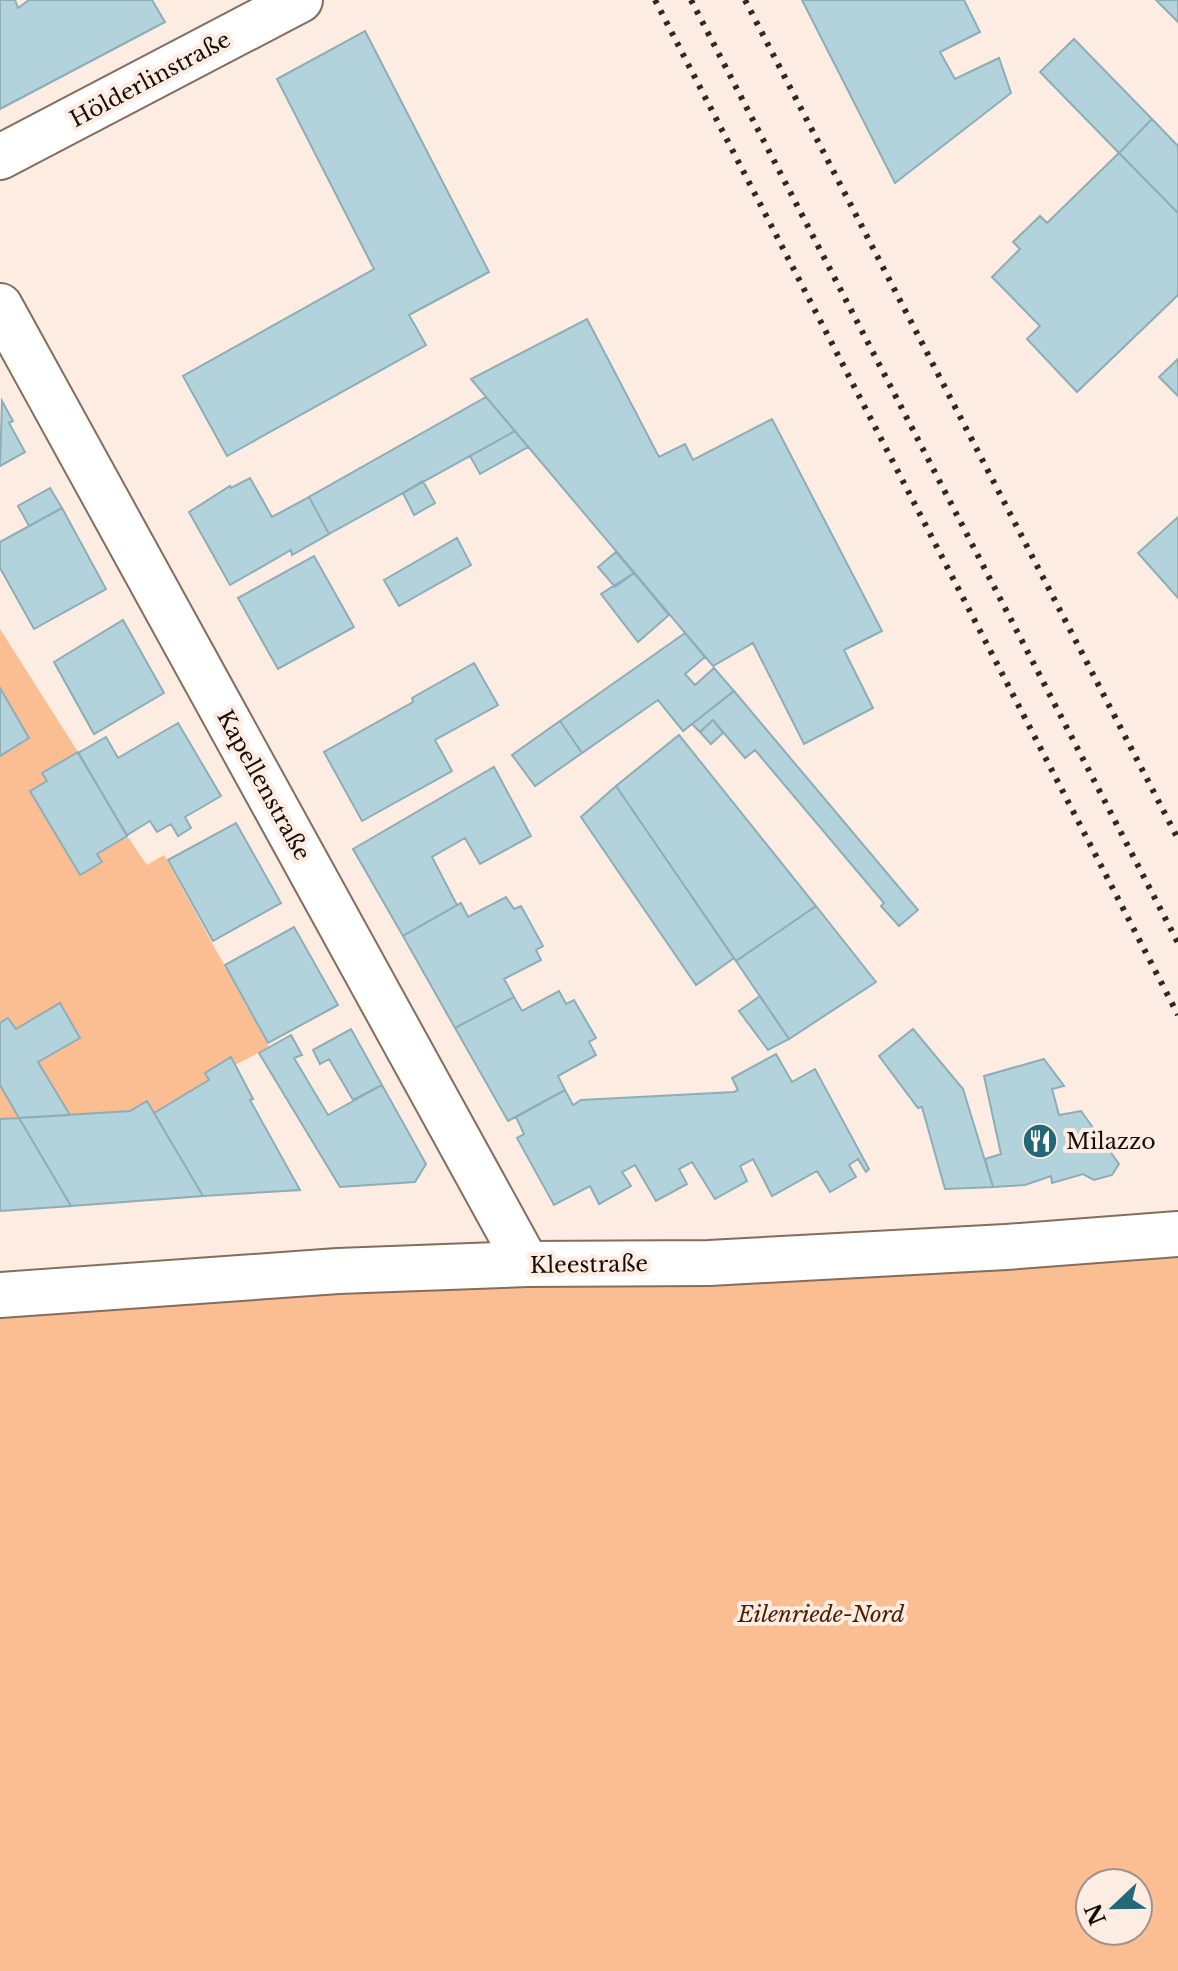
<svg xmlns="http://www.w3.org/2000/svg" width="1178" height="1971" font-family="'Libre Baskerville',serif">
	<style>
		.green { fill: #fbbd92; fill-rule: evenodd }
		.building { fill: #b2d2dc; stroke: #8dadb7; stroke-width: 2 }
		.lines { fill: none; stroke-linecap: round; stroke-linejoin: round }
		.minor-casing { stroke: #846d5d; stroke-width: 48 }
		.minor { stroke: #fff; stroke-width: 44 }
		.rail { stroke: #322821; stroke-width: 6; stroke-dasharray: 4 8; stroke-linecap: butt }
		.labels { text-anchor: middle; stroke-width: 8; stroke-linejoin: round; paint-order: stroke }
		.street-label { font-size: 22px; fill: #160d07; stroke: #fcece2 }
		.poi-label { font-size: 22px; fill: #160d07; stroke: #fcece2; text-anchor: start }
		.park-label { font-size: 22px; font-style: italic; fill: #482100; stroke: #fcece2 }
	</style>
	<rect width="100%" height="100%" fill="#fcece2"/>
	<!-- green -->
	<path class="green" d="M0,629L78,752L43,773L47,781L30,792L79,875L102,863L97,854L127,836L147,865L164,855L269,1047L235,1065L230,1057L205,1073L209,1080L154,1113L147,1102L130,1111L70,1115L38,1062L80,1038L61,1003L16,1029L8,1018L0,1023V756L29,738L0,688Z
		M0,1085L19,1118L0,1119Z
		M1178,1234V1971H0V1295ZM1090,1883H1138V1931H1090Z"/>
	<!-- building -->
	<path class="building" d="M0,0H15L18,8L29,0H152L165,22L0,109Z
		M802,0H964L980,32L940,52L955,79L999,58L1011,93L895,183Z
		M1156,0H1178V22Z
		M365,31L489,272L409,315L426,345L227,456L183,376L374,269L277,79Z
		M1074,39L1152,119L1119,153L1040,72Z
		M1152,119L1178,146V213L1119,153Z
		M1119,153L1178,213V295L1077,392L1027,339L1040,326L992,277L1020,249L1013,242L1040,216L1047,223Z
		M587,319L659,457L685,444L693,460L772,419L882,631L844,650L873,708L804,744L753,643L713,666L471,379Z
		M1178,359V396L1159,377Z
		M486,397L515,431L329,534L309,497Z
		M2,401L13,421L9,423L25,452L0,466Z
		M515,431L528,447L480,474L470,456Z
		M250,478L272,517L309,497L329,534L292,555L291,550L230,585L189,512L230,486L231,488Z
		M423,481L435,503L414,515L403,493Z
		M50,488L62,508L29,526L18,506Z
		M62,508L106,589L34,629L0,568V542Z
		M1178,517V598L1138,553Z
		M457,538L471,565L399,606L384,580Z
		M616,552L634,573L615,587L598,567Z
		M314,556L354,627L278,669L238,598Z
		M634,573L669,615L638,642L601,594Z
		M123,620L164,693L94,734L54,662Z
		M685,633L705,657L685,674L695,685L714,668L734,691L683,731L658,700L582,753L560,721Z
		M474,663L498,705L435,740L452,771L362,821L324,752L413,702L412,698Z
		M0,688L29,738L0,756Z
		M734,691L918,910L899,926L881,906L884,903L755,750L745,758L713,720L700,732L692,724Z
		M713,720L723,733L711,744L700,732Z
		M560,721L582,753L535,786L512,755Z
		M178,723L221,796L185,817L191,828L178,836L171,824L157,832L150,821L127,835L78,753L106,737L118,758Z
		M679,735L816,906L736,961L616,786Z
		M78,752L127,836L97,854L102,862L80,875L30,791L47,781L42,773Z
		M494,767L531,836L480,864L465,838L432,857L457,905L403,936L353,849Z
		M616,786L734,958L696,985L581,817Z
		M236,823L281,903L213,941L168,860Z
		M506,897L514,909L521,906L543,946L536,950L541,960L504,979L514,997L455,1028L403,936L461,903L468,917Z
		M816,906L876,982L789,1039L736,961Z
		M294,927L338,1005L268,1043L225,965Z
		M559,991L566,1004L574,1000L596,1038L589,1042L596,1055L558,1076L565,1090L508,1121L455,1028L514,997L522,1011Z
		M760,996L789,1039L768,1050L739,1011Z
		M60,1003L80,1038L38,1062L70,1115L19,1118L0,1085V1023L8,1018L16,1029Z
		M351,1029L382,1085L353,1100L329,1059L320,1064L313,1050Z
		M913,1029L963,1089L993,1187L945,1189L922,1107L918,1108L879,1056Z
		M291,1035L302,1055L294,1058L328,1115L382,1085L426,1164L415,1182L340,1187L259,1053Z
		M776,1054L792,1082L815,1069L869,1169L866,1172L858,1159L849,1165L856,1177L830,1192L817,1171L772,1196L753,1159L740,1166L747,1181L715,1199L692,1162L679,1169L687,1184L656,1201L635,1165L622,1172L631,1186L599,1204L590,1186L554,1205L517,1138L524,1134L516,1117L565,1090L573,1105L581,1100L734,1092L738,1090L732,1078Z
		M231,1057L253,1099L250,1100L300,1190L203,1196L154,1113L209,1080L205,1073Z
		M1044,1059L1064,1086L1052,1089L1059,1115L1081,1111L1119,1164L1112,1175L1094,1180L1083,1174L1052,1183L1051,1176L1025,1185L993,1187L985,1159L1001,1154L984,1076Z
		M147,1101L203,1196L71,1206L19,1118L130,1111Z
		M19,1118L71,1206L0,1211V1119Z"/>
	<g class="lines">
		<!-- minor casing -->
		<g class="minor-casing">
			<path id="minor" d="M0,157L300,0
				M0,306L527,1264
				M0,1295L338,1271L527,1264L709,1263L1006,1247L1178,1234"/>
		</g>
		<!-- minor -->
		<use href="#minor" class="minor"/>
		<!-- rail -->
		<path class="rail" d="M655,0L1178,1015
			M691,0L1178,943
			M745,0L1178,839"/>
	</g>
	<!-- icons -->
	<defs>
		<g id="restaurant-disc" transform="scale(1.8)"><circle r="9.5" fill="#236778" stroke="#fcece2"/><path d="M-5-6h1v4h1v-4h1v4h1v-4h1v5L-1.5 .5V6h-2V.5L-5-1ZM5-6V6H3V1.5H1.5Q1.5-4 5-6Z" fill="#fff"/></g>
	</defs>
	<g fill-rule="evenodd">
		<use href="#restaurant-disc" x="1040" y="1141"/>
	</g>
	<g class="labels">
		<!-- street labels -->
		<g class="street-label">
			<text transform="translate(150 79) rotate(-28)" y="8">Hölderlinstraße</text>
			<text transform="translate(264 785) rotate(61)" y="8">Kapellenstraße</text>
			<text transform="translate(589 1264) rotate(-1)" y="8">Kleestraße</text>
		</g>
		<!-- poi labels -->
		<g class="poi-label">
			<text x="1066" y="1149">Milazzo</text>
		</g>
		<!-- park labels -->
		<g class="park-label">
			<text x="821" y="1622">Eilenriede-Nord</text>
		</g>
	</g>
	<!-- north arrow -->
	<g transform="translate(1114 1907) rotate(248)"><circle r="38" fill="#fcece2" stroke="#a0938a" stroke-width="2"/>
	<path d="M0-6L14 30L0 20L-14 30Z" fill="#236778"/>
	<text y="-12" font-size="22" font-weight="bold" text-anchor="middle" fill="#160d07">N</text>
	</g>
</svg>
